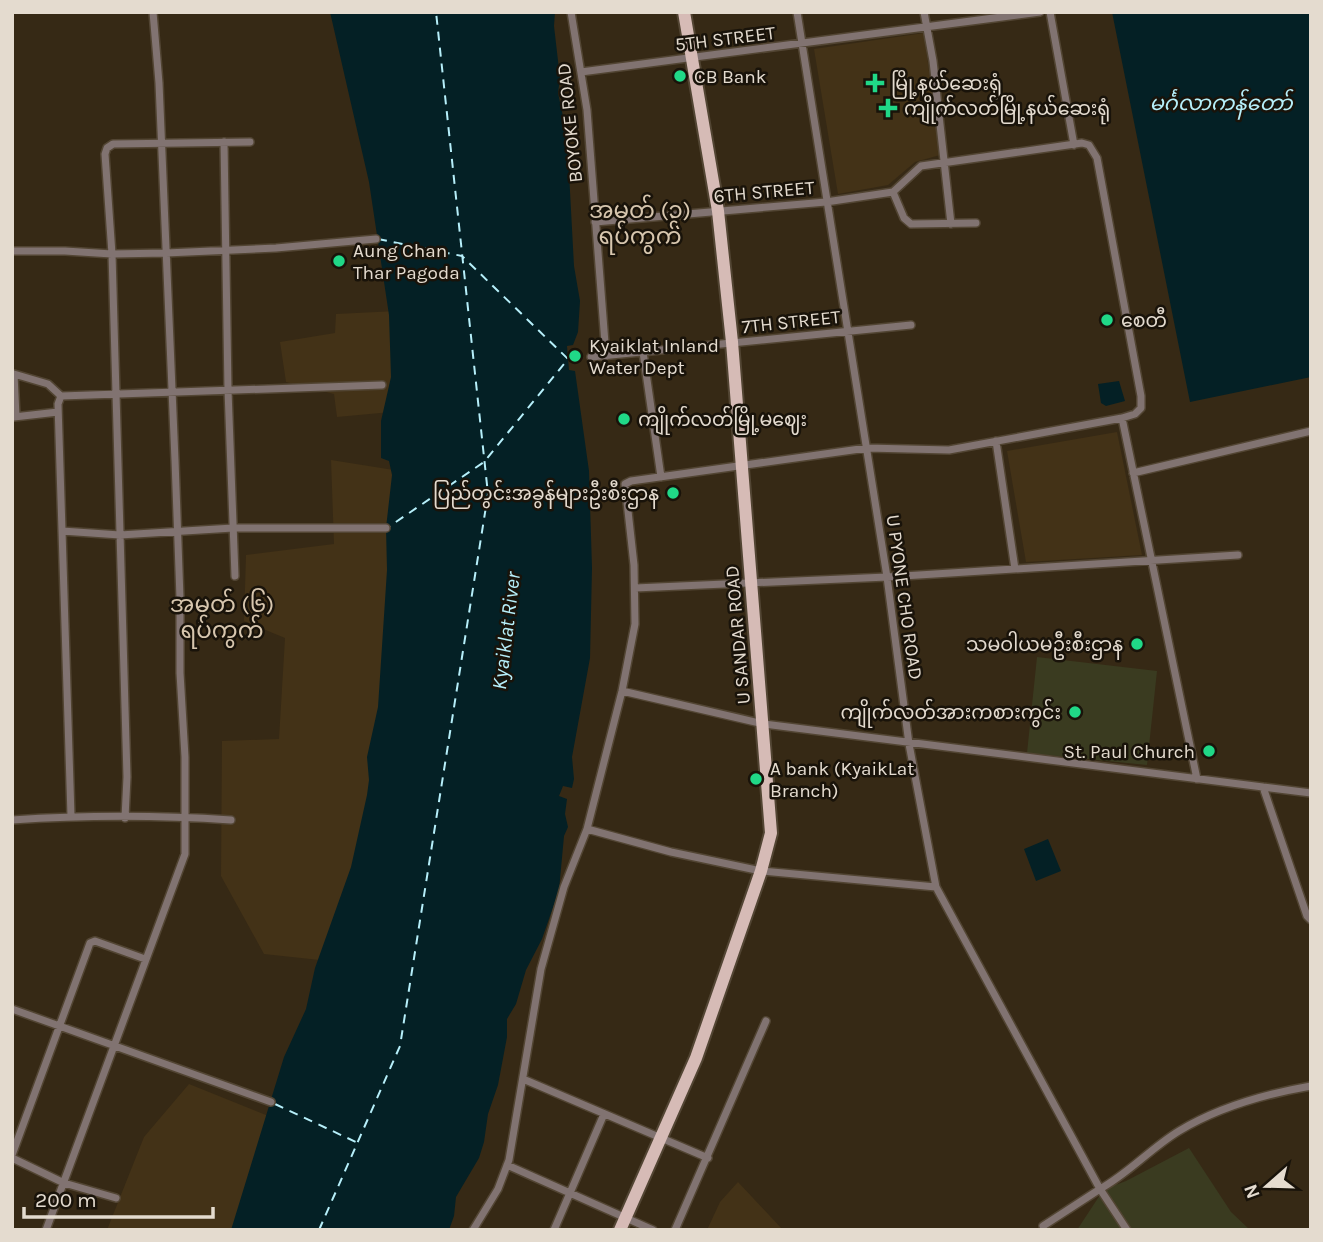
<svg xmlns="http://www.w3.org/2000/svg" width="1323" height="1242" font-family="Karla,'Noto Sans Myanmar',sans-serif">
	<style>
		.built { fill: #433217 }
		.green { fill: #3a3b20 }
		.water { fill: #042025 }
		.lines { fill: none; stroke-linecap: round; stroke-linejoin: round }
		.ferry { stroke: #b6effa; stroke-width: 2; stroke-dasharray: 9 7; stroke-linecap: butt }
		.minor-casing { stroke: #524533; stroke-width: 10 }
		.primary-casing { stroke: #524533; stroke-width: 16 }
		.minor { stroke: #817371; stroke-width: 7 }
		.primary { stroke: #d6bbb6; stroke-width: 12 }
		.poi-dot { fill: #20d887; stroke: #19130a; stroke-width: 2.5 }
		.labels { text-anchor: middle; stroke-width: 5; stroke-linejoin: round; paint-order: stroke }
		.street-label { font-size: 19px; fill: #e4dbcf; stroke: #19130a }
		.poi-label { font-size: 19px; fill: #e4dbcf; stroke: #19130a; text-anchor: start }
		.water-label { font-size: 21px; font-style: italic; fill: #b6effa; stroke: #19130a }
		.quarter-label { font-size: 23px; fill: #d7c6ae; stroke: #19130a }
	</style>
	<rect width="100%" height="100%" fill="#362915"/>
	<!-- built -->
	<path class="built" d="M924,33L940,155L915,162L888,185L838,194L814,49Z
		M397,311L391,412L337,417L334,394L286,382L280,342L335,333L336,314Z
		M1117,432L1142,555L1026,562L1007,451Z
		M331,460L400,471L380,848L329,961L264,954L221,876L222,741L279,739L285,638L244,621L246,555L334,544Z
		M189,1084L281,1121L242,1230H107L144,1137Z
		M738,1182L783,1230H707L720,1202Z"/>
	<!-- green -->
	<path class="green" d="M1037,657L1157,671L1147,765L1027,753Z
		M1189,1148L1231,1212L1250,1230H1077L1100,1195L1113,1186L1126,1181Z"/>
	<!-- water -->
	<path class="water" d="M330,12H555L554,26L560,78L558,93L567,135L574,266L580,301L578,332L573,345L567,346L569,370L575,371L589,471L592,568L590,658L572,757L574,779L572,788L563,786L559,796L567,799L565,814L568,827L564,836L559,890L542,939L526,970L516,1004L507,1019V1037L498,1085L488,1114L484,1142L479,1158L456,1197L454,1216L449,1230H231L284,1057L306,1009L315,968L351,867L367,795L369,780L367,757L378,707L387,570L386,528L392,475L389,461L381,458V421L391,377L389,315L369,182Z
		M1112,12H1311V377L1190,402Z
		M1119,381L1125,401L1106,406L1101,403L1098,384Z
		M1048,839L1061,871L1036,881L1024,849Z"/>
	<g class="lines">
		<!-- ferry -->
		<path class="ferry" d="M378,239L462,256L568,359L484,462L387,528
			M275,1104L358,1143
			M319,1230L400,1046L488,494L436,12"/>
		<!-- minor casing -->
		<g class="minor-casing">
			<path id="minor" d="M571,12L587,110L606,356
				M797,12L887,577L909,744L936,887L1100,1189L1043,1226
				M924,12L933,61L951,224
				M1050,12L1074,145
				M581,72L1040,12
				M224,142L228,390L235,576
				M893,192L904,218L911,224L976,223
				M595,222L826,202L893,192
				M12,251H65L112,254L166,253L276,248L376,239
				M643,352L661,477
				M591,357L911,325
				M16,416L14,374L48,384L61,396
				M14,417L58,412
				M1122,418L1197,779
				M996,441L1015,569
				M1133,473L1311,431
				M62,531L120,535L233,528H386
				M635,588L887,577L1238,555
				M622,691L764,724L1263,787L1307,916L1311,920
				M1263,787L1311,793
				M71,816L58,404L61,396L382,385
				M125,818L127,777L112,254L105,154L107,148L113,144L250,142
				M12,820C85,815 158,815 231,820
				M587,829L671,852L761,871L936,887
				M12,1009L271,1102
				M523,1079L708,1158
				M12,1155L90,943L95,941L145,959
				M12,1158L64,1183L116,1198
				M507,1165L653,1230
				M46,1230L185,854V757L180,673V598L175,460L159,83L153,12
				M473,1230L498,1189L509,1160L541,969L564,887L587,829L622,691L635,624L634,565L625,484L631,481L867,448L949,450L1122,418L1135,414L1141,408V396L1097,158L1089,145L1082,143L921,166L893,192
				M554,1230L604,1114
				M675,1230L766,1021
				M1127,1230L1100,1189C1129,1173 1151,1148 1179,1131C1219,1107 1265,1094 1311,1086"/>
		</g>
		<!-- primary casing -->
		<g class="primary-casing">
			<path id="primary" d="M620,1230L696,1058L761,871L771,833L732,342L718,211L684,12"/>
		</g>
		<!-- minor -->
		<use href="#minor" class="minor"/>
		<!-- primary -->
		<use href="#primary" class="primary"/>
	</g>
	<!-- markers -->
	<g class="poi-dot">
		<circle cx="680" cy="76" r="7"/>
		<path d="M871.5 72.5h7v7h7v7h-7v7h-7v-7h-7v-7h7z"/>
		<path d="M884.5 97.5h7v7h7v7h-7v7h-7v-7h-7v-7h7z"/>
		<circle cx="339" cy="261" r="7"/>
		<circle cx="1107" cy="320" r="7"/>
		<circle cx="575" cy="356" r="7"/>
		<circle cx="624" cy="419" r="7"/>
		<circle cx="673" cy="493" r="7"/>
		<circle cx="1137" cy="644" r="7"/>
		<circle cx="1075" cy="712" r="7"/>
		<circle cx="1209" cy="751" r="7"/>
		<circle cx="756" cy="779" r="7"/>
	</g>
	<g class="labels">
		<!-- street labels -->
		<g class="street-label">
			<text transform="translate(725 38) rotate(-7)" y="7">5TH STREET</text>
			<text transform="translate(569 123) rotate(-96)" y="7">BOYOKE ROAD</text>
			<text transform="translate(764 191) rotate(-5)" y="7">6TH STREET</text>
			<text transform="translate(791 321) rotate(-6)" y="7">7TH STREET</text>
			<text transform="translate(905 597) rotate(82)" y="7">U PYONE CHO ROAD</text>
			<text transform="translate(737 635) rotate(-95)" y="7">U SANDAR ROAD</text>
		</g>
		<!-- poi labels -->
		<g class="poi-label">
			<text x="694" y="83">CB Bank</text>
			<text x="891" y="90">မြို့နယ်ဆေးရုံ</text>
			<text x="904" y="115">ကျိုက်လတ်မြို့နယ်ဆေးရုံ</text>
			<text x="353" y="257">Aung Chan<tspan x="353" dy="22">Thar Pagoda</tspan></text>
			<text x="1121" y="327">စေတီ</text>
			<text x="589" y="352">Kyaiklat Inland<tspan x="589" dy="22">Water Dept</tspan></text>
			<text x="638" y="426">ကျိုက်လတ်မြို့မဈေး</text>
			<text x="659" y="500" text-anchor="end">ပြည်တွင်းအခွန်များဦးစီးဌာန</text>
			<text x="1123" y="651" text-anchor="end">သမဝါယမဦးစီးဌာန</text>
			<text x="1061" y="719" text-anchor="end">ကျိုက်လတ်အားကစားကွင်း</text>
			<text x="1195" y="758" text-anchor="end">St. Paul Church</text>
			<text x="770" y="775">A bank (KyaikLat<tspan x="770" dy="22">Branch)</tspan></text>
		</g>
		<!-- water labels -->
		<g class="water-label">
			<text x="1221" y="110">မင်္ဂလာကန်တော်</text>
			<text transform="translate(506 631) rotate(-83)" y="7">Kyaiklat River</text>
		</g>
		<!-- quarter labels -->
		<g class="quarter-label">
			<text x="640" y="218">အမှတ် (၃)<tspan x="640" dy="26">ရပ်ကွက်</tspan></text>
			<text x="222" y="612">အမှတ် (၆)<tspan x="222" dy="26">ရပ်ကွက်</tspan></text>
		</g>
	</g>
	<!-- border -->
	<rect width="1323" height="1242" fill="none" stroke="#e4dbcf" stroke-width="28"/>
	<!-- north arrow -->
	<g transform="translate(1267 1186) rotate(250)" stroke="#19130a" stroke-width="5" paint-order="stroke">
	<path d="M0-5L12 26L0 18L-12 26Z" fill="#e4dbcf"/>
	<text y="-10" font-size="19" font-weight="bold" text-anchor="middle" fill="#e4dbcf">N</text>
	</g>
	<!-- scale -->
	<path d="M24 1207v10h189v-10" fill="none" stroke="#e4dbcf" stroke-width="3.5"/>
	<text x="35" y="1207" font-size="21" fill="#e4dbcf" stroke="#19130a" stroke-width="5" paint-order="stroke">200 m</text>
</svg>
